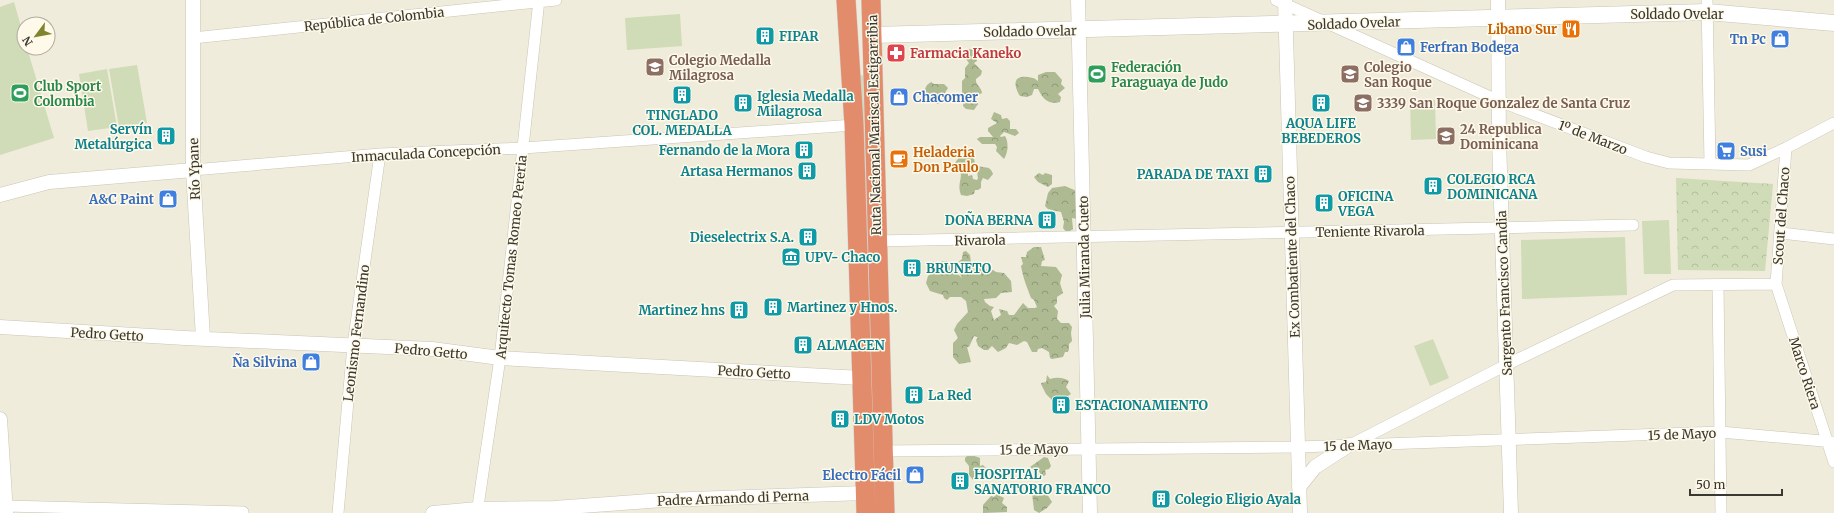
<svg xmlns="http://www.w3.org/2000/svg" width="1834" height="513" font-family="Merriweather,serif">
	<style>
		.grass { fill: #d0dbb7 }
		.forest { fill: url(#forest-crowns) }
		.park { fill: url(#park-crowns) }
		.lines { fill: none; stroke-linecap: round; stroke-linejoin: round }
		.minor-casing { stroke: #c9c5b5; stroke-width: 12 }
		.tertiary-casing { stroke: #c9c5b5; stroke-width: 15 }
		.secondary-casing { stroke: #c9c5b5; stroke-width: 17 }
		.trunk-casing { stroke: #d3d3d2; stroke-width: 20 }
		.minor { stroke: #fff; stroke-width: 11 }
		.tertiary { stroke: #fff; stroke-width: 14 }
		.secondary { stroke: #fff; stroke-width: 16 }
		.trunk { stroke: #e28c6b; stroke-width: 19 }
		.labels { text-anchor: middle; stroke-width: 3; stroke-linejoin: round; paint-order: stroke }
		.street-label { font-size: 13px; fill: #393831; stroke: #fef9e8 }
		.food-label { font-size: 13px; font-weight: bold; fill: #c56008; stroke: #fef9e8; text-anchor: end }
		.culture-label { font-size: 13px; font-weight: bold; fill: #0d838f; stroke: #fef9e8; text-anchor: start }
		.shop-label { font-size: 13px; font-weight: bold; fill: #366cbe; stroke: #fef9e8; text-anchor: end }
		.health-label { font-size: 13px; font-weight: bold; fill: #be3a42; stroke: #fef9e8; text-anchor: start }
		.education-label { font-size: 13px; font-weight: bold; fill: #785e54; stroke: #fef9e8; text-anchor: start }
		.leisure-label { font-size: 13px; font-weight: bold; fill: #27864d; stroke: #fef9e8; text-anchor: start }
	</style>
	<defs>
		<pattern id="forest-crowns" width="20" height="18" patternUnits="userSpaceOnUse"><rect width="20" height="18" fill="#aeba92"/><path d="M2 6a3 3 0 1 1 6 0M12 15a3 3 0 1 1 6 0" fill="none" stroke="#8f9878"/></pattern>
		<pattern id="park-crowns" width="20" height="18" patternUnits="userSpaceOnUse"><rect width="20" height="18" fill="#d0dbb7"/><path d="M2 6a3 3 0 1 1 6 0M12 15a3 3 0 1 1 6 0" fill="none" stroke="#b3bd9e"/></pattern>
	</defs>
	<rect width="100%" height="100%" fill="#f0ecdb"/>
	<!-- grass -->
	<path class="grass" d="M14,2L24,37V48H27L54,138L0,155V7Z
		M680,14L682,46L627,50L625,18Z
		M137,65L147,123L119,127L109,69Z
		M107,69L117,127L88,131L79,74Z
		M862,75L863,76L876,513H873L860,76Z
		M1410,100H1435L1436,139L1411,140Z
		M1669,220L1671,274H1644L1642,221Z
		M1625,237L1627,295L1522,299L1521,240Z
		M1433,339L1449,378L1430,386L1414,346Z"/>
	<!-- forest -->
	<path class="forest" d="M969,49L975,50L977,61L974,63L982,71L981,75L976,79C975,85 981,86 982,93L976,96L978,104L974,110L966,109L963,106L964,97L962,95V81L965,78V68L969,63L963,55Z
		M1046,72H1055L1062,80L1061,84L1065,88L1058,94L1061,97L1060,102C1048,105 1043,99 1038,89H1034L1032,95L1027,97L1020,96C1014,87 1012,75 1027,77C1033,78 1033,77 1038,81V75Z
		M931,82L934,84H944L948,88L938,104L925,97L923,93L927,85Z
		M994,112L1001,115L1002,119L1007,118L1010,121V129H1016L1019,133L1015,136L1004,132L1000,136L1001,137L1005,136C1009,142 1008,153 1004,159L996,151L997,147L995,144H982L977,139L980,137H993L988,131V128L997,123L991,119Z
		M961,155H970L974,159L976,167L968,170V176L972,175L973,179L977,180L978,178L977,170L979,166C986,169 990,165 993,174L988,180L983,178L981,182V188L978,190H975L974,194L967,196L961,195L960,192C957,180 967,174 954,164Z
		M1039,173L1043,175L1045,173L1052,175V184L1048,187L1038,182L1034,177Z
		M1065,186L1079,192L1077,219L1072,218L1073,229L1067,233L1063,228L1064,222L1061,212L1048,209L1045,206L1048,193L1052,188Z
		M1034,247H1041L1045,260L1042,261L1041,266L1056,267L1062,275L1060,283L1063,293L1057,297V303L1054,306L1058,311L1057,319L1061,323H1069L1072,327L1071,333L1072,341L1069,344V349L1068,352H1065L1063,357L1052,359L1050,358L1049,352L1042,348L1038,349L1037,352H1032L1027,342L1024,341L1017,345L1009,343L1006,348L998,352L992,346L988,350H984L978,346L976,340L978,337L974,336L969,347H967L971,362L959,364L953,357V343L958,338L954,330L957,324L968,312L966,301L961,297H950L947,300L944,298L943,295L930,291L926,283L928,276L932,273L939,262L947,261L949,266L962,278C959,271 953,265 962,259L963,252L966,251L970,255L971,263L974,262L976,266L980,264L988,271L993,270L996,272L1004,273L1011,281L1012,292L1001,293L996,298L984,299L985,302L990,306L994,307L991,311L994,320L1001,315L999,309L1007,311L1009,315H1014L1023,303L1028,308H1035L1037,307L1034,300L1031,298C1027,287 1023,278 1021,266L1023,264L1021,257H1026L1027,252Z
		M1047,375L1050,379C1056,377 1063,377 1069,381L1066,387L1071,394L1063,399L1058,405L1052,404V400L1046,394L1041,384V383L1046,382Z
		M969,454L980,458V466L983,465L986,468L984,470V473L979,475L978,478L973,480L969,475V466L965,461V458Z
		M1044,457L1048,458L1051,466L1049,469L1045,470L1046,474L1044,476L1041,475L1038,469L1034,470L1030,467Z
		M1039,492L1047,494L1052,502L1047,508L1039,513L1034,510L1032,493Z
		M996,494L1004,498L1002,503L1007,507V512L983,513V505L991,496L994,497Z"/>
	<!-- park -->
	<path class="park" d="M1676,178L1773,184L1765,271L1678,270Z"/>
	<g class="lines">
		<!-- minor casing -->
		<g class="minor-casing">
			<path id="minor" d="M1276,0L1499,101L1646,157L1669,163L1749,165L1786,148L1834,123
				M1707,0L1710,164
				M193,38L556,0
				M1786,148L1776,284L1834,462
				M193,170L380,154L523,148L854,125
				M1781,233L1834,239
				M877,241L1633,225
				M1718,285L1721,513
				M1352,444L1506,365L1673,285L1776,284
				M882,451L1298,447L1720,432L1834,442
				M6,506L243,512
				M338,513L353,345L380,154
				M477,513L500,358L539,0"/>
		</g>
		<!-- tertiary casing -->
		<g class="tertiary-casing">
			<path id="tertiary" d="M193,0V170L203,338
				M1078,0L1090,513
				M1285,0L1300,513
				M1498,0L1499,140L1511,513
				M0,195L49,182L193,170
				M0,327L185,338L432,349L500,358L861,378
				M0,419L6,513
				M1299,487L1315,467L1349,445
				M433,513L477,509L554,508L663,500L865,493"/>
		</g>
		<!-- secondary casing -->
		<g class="secondary-casing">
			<path id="secondary" d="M873,35L1707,12L1834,23"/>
		</g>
		<!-- trunk casing -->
		<g class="trunk-casing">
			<path id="trunk" d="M846,0L854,125L866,513
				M871,0L885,513"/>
		</g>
		<!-- minor -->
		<use href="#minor" class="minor"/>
		<!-- tertiary -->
		<use href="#tertiary" class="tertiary"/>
		<!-- secondary -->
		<use href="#secondary" class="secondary"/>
		<!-- trunk -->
		<use href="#trunk" class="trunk"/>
	</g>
	<!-- icons -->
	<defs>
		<g id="restaurant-square" transform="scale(1)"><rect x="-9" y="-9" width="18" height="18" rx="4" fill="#e8710a" stroke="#fef9e8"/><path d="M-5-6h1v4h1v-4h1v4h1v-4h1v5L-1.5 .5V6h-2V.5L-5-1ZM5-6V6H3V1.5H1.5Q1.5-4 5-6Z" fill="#fff"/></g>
		<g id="building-square" transform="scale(1)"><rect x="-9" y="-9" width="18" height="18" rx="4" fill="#0f9aa8" stroke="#fef9e8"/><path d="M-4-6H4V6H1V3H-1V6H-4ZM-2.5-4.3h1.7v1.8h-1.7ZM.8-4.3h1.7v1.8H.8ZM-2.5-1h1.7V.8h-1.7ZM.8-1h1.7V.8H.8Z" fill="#fff"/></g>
		<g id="shop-square" transform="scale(1)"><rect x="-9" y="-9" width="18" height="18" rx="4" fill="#3f7fe0" stroke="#fef9e8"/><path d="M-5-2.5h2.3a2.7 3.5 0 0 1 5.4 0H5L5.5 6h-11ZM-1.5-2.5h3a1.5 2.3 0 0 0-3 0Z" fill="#fff"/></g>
		<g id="pharmacy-square" transform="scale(1)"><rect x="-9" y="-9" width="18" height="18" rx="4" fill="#e0444e" stroke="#fef9e8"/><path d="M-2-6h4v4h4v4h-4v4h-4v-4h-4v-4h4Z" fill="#fff"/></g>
		<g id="school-square" transform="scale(1)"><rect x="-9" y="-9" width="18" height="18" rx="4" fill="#8d6e63" stroke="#fef9e8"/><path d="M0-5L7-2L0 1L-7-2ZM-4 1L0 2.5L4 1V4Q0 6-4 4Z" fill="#fff"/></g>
		<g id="stadium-square" transform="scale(1)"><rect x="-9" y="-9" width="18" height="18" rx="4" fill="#2e9e5b" stroke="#fef9e8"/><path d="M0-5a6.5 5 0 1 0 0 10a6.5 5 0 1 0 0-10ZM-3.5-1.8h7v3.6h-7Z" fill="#fff"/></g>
		<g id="supermarket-square" transform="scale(1)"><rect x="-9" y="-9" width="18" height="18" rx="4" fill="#3f7fe0" stroke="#fef9e8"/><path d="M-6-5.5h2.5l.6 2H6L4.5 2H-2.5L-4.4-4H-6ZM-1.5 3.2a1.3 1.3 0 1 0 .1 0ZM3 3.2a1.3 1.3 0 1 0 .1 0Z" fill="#fff"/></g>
		<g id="cafe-square" transform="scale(1)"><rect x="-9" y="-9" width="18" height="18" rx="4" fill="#e8710a" stroke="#fef9e8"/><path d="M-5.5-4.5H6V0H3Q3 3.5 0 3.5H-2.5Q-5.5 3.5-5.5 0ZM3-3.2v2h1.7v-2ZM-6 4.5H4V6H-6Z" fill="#fff"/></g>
		<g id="museum-square" transform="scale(1)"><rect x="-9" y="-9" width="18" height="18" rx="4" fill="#0f9aa8" stroke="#fef9e8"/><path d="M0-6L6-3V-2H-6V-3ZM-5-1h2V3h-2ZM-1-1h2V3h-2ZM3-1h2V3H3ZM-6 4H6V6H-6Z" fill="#fff"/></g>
	</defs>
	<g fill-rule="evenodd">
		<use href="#restaurant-square" x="1571" y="29"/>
		<use href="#building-square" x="765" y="36"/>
		<use href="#shop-square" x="1780" y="39"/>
		<use href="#shop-square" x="1406" y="47"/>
		<use href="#pharmacy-square" x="896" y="53"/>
		<use href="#school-square" x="655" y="67"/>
		<use href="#stadium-square" x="1097" y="74"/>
		<use href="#school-square" x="1350" y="74"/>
		<use href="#stadium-square" x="20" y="93"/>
		<use href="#building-square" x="682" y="95"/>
		<use href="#shop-square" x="899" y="97"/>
		<use href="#building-square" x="743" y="103"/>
		<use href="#building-square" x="1321" y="103"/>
		<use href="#school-square" x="1363" y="103"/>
		<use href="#building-square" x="166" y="136"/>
		<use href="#school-square" x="1446" y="136"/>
		<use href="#building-square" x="804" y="150"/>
		<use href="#supermarket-square" x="1726" y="151"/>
		<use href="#cafe-square" x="899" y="159"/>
		<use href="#building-square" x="807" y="171"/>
		<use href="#building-square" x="1263" y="174"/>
		<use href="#building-square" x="1433" y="186"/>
		<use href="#shop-square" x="168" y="199"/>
		<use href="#building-square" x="1324" y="203"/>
		<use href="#building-square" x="1047" y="220"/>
		<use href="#building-square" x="808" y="237"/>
		<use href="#museum-square" x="791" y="257"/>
		<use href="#building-square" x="912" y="268"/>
		<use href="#building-square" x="773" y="307"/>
		<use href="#building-square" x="739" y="310"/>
		<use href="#building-square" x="803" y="345"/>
		<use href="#shop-square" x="311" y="362"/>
		<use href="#building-square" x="914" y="395"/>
		<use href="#building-square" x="1061" y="405"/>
		<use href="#building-square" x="840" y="419"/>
		<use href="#shop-square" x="915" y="475"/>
		<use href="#building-square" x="960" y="481"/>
		<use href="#building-square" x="1161" y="499"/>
	</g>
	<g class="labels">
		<!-- street labels -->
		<g class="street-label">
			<text x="1677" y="19">Soldado Ovelar</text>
			<text transform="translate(374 19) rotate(-6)" y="5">República de Colombia</text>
			<text transform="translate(1354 23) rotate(-2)" y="5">Soldado Ovelar</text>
			<text transform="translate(1030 31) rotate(-1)" y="5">Soldado Ovelar</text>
			<text transform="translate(874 125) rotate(-91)" y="5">Ruta Nacional Mariscal Estigarribia</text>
			<text transform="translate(1593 137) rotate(21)" y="5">1º de Marzo</text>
			<text transform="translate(426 153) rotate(-3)" y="5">Inmaculada Concepción</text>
			<text transform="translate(194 169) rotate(-92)" y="5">Río Ypane</text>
			<text transform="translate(1781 216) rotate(-86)" y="5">Scout del Chaco</text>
			<text transform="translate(1370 231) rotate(-1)" y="5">Teniente Rivarola</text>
			<text transform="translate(980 240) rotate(-1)" y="5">Rivarola</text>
			<text transform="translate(511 257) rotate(-84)" y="5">Arquitecto Tomas Romeo Pereria</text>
			<text transform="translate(1084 257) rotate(-91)" y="5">Julia Miranda Cueto</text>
			<text transform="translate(1292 257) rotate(-92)" y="5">Ex Combatiente del Chaco</text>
			<text transform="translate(1504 293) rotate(-92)" y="5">Sargento Francisco Candia</text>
			<text transform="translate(356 333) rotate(-83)" y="5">Leonismo Fernandino</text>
			<text transform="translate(107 334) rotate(3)" y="5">Pedro Getto</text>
			<text transform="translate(431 351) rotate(5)" y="5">Pedro Getto</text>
			<text transform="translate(754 372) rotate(3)" y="5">Pedro Getto</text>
			<text transform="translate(1805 373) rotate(72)" y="5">Marco Riera</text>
			<text transform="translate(1682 434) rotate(-2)" y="5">15 de Mayo</text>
			<text transform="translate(1358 445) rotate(-2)" y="5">15 de Mayo</text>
			<text transform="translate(1034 449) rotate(-1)" y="5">15 de Mayo</text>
			<text transform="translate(733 498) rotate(-2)" y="5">Padre Armando di Perna</text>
		</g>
		<!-- food labels -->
		<g class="food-label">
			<text x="1557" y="34">Libano Sur</text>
			<text x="913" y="157" text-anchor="start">Heladeria<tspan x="913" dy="15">Don Paulo</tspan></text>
		</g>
		<!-- culture labels -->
		<g class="culture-label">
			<text x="779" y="41">FIPAR</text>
			<text x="757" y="101">Iglesia Medalla<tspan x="757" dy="15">Milagrosa</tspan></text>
			<text x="682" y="120" text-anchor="middle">TINGLADO<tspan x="682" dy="15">COL. MEDALLA</tspan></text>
			<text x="1321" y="128" text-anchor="middle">AQUA LIFE<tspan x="1321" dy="15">BEBEDEROS</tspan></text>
			<text x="152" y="134" text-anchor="end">Servín<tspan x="152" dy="15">Metalúrgica</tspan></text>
			<text x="790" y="155" text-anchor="end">Fernando de la Mora</text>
			<text x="793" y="176" text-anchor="end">Artasa Hermanos</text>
			<text x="1249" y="179" text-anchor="end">PARADA DE TAXI</text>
			<text x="1447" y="184">COLEGIO RCA<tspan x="1447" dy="15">DOMINICANA</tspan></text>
			<text x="1338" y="201">OFICINA<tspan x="1338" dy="15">VEGA</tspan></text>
			<text x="1033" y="225" text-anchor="end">DOÑA BERNA</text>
			<text x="794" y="242" text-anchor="end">Dieselectrix S.A.</text>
			<text x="805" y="262">UPV- Chaco</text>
			<text x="926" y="273">BRUNETO</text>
			<text x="787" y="312">Martinez y Hnos.</text>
			<text x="725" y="315" text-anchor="end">Martinez hns</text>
			<text x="817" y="350">ALMACEN</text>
			<text x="928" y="400">La Red</text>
			<text x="1075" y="410">ESTACIONAMIENTO</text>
			<text x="854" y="424">LDV Motos</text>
			<text x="974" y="479">HOSPITAL<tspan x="974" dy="15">SANATORIO FRANCO</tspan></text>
			<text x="1175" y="504">Colegio Eligio Ayala</text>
		</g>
		<!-- shop labels -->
		<g class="shop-label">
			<text x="1766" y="44">Tn Pc</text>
			<text x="1420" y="52" text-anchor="start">Ferfran Bodega</text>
			<text x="913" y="102" text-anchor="start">Chacomer</text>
			<text x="1740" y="156" text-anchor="start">Susi</text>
			<text x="154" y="204">A&amp;C Paint</text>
			<text x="297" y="367">Ña Silvina</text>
			<text x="901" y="480">Electro Fácil</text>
		</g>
		<!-- health labels -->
		<g class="health-label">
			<text x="910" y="58">Farmacia Kaneko</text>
		</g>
		<!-- education labels -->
		<g class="education-label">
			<text x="669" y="65">Colegio Medalla<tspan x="669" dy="15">Milagrosa</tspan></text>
			<text x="1364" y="72">Colegio<tspan x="1364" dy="15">San Roque</tspan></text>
			<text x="1377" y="108">3339 San Roque Gonzalez de Santa Cruz</text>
			<text x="1460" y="134">24 Republica<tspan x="1460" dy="15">Dominicana</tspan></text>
		</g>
		<!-- leisure labels -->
		<g class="leisure-label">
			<text x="1111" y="72">Federación<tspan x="1111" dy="15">Paraguaya de Judo</tspan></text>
			<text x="34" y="91">Club Sport<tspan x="34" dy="15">Colombia</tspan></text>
		</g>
	</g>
	<!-- north arrow -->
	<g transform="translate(36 36) rotate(238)"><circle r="19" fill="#fef9e8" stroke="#afac9f"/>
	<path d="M0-3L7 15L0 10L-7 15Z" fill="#81842e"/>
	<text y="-6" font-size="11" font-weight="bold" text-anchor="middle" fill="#393831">N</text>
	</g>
	<!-- scale -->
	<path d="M1690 489v6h92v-6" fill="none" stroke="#393831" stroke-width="2"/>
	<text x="1696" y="489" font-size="12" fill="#393831" stroke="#fef9e8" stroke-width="3" paint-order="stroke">50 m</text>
</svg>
